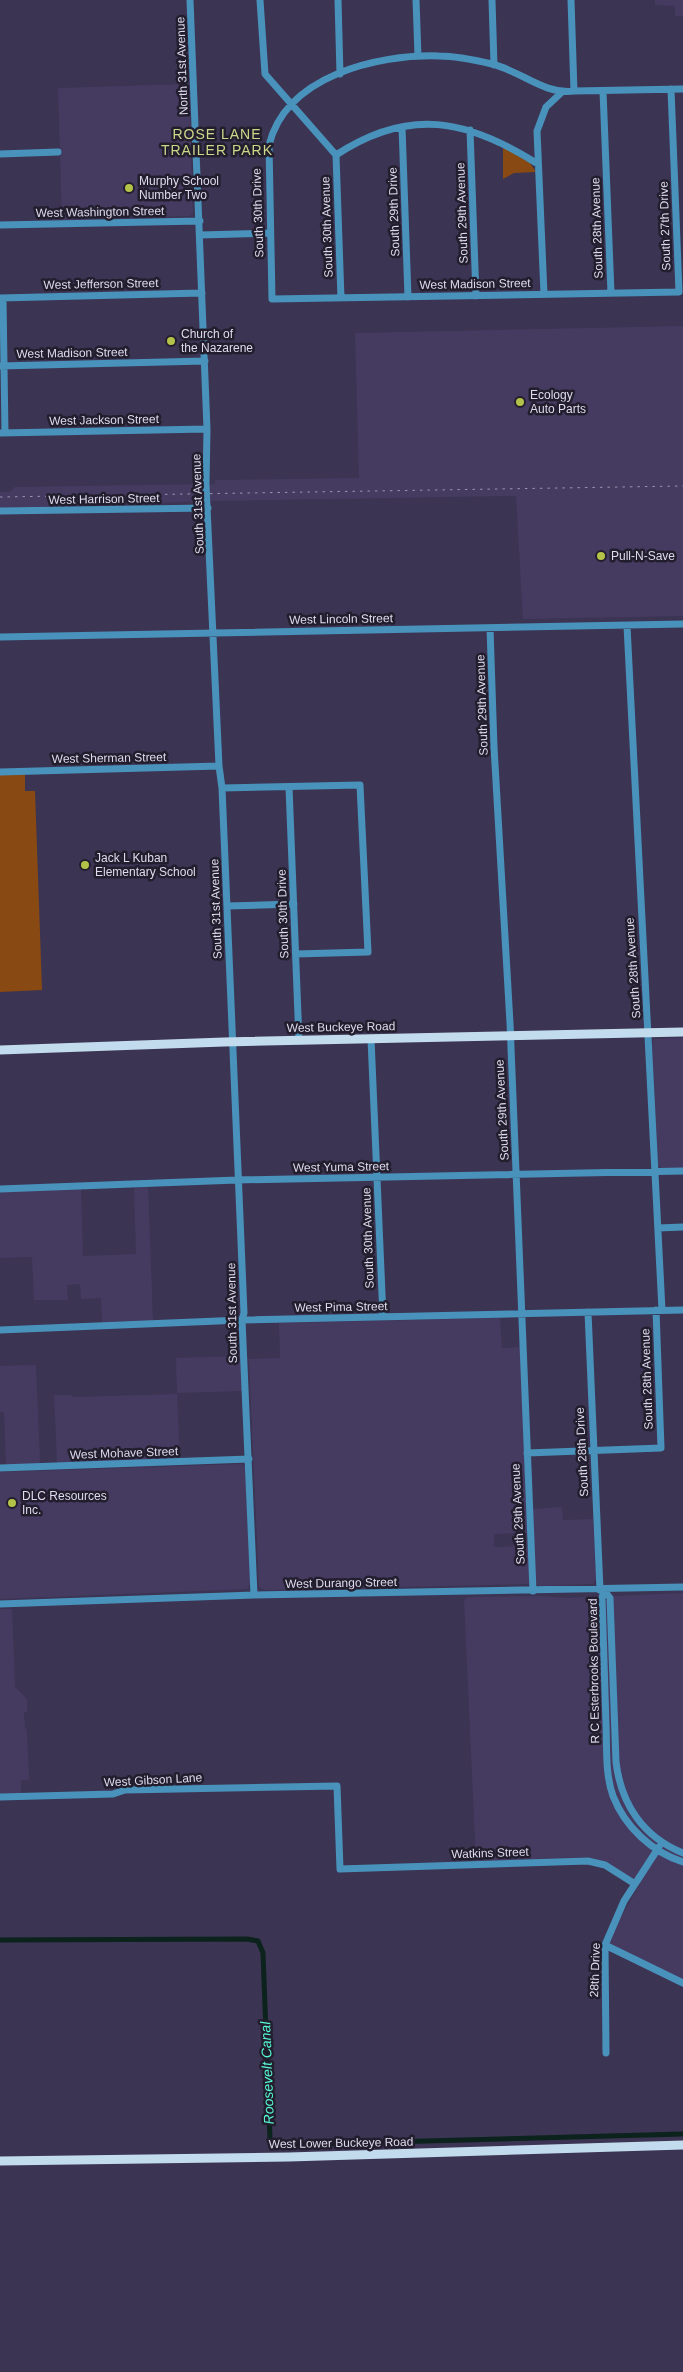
<svg xmlns="http://www.w3.org/2000/svg" width="683" height="2372" font-family="Arial,sans-serif">
	<style>
		.built { fill: #453b61 }
		.green { fill: #894912 }
		.lines { fill: none; stroke-linecap: round; stroke-linejoin: round }
		.canal { stroke: #0c221c; stroke-width: 5 }
		.minor { stroke: #4992bb; stroke-width: 7 }
		.major { stroke: #c2dced; stroke-width: 9 }
		.rail { stroke: #9a94ac; stroke-width: 1; stroke-dasharray: 2.5 5; stroke-linecap: butt }
		.poi-dot { fill: #b5c24a; stroke: #221e2d; stroke-width: 2 }
		.labels { text-anchor: middle; stroke-width: 5; stroke-linejoin: round; paint-order: stroke }
		.street-label { font-size: 12px; fill: #dfdbee; stroke: #221e2d }
		.poi-label { font-size: 12px; fill: #dfdbee; stroke: #221e2d; text-anchor: start }
		.neighbourhood-label { font-size: 14px; letter-spacing: 1px; fill: #ccd78a; stroke: #221e2d }
		.water-label { font-size: 14px; font-style: italic; fill: #56fbd6; stroke: #221e2d }
	</style>
	<rect width="100%" height="100%" fill="#3c3453"/>
	<!-- built -->
	<path class="built" d="M655,0H683V16H675V6L655,5Z
		M189,84L193,213L190,216L62,220L58,88Z
		M683,326V616L523,619L516,496L215,501L0,508V492H10L15,487L215,484V480L359,478L355,333Z
		M683,1038V1168H662L658,1165L652,1043L654,1039Z
		M148,1187L153,1321L102,1322L101,1298L81,1299L80,1284L67,1285L68,1300H34L32,1257L0,1258V1192L81,1189L83,1256L136,1254L134,1188Z
		M500,1318L502,1348L522,1347L528,1533L494,1534V1547L529,1546V1584L265,1590L259,1587L249,1361L245,1359L280,1358L279,1323Z
		M241,1356L242,1391L177,1393L176,1358Z
		M36,1365L40,1464L6,1465L4,1412H0V1366Z
		M177,1394L180,1459L57,1463L54,1395H72L73,1397Z
		M242,1464L245,1467L250,1583L247,1589L0,1599V1472Z
		M562,1507L563,1520L593,1519L596,1580L593,1584L539,1586L535,1582L532,1509Z
		M683,1593V1987L607,1950L617,1924L640,1884L604,1861L588,1857L476,1861L464,1600L468,1597L540,1596L567,1598Z
		M0,1609H12L15,1687L27,1699V1712H24L25,1728L27,1730L29,1780H21V1793L0,1794Z"/>
	<!-- green -->
	<path class="green" d="M503,146L530,163L536,172L514,173L503,179Z
		M25,774V791H35L42,990L0,992V775Z"/>
	<g class="lines">
		<!-- canal -->
		<path class="canal" d="M0,1940L247,1939L258,1941L263,1953L270,2139L277,2145L683,2134"/>
		<!-- minor -->
		<path class="minor" d="M190,0L207,429L206,485L219,766L222,788L244,1313L242,1320L254,1595
			M260,0L265,74L336,155
			M338,0L340,74
			M416,0L418,56
			M492,0L494,65
			M571,0L574,91
			M671,89L679,292L272,299L269,145C286,76 377,54 439,56C456,56 475,60 492,64C521,71 544,95 574,91L683,89
			M603,91L611,293
			M402,127L408,297
			M470,130L476,296
			M0,154L58,152
			M336,155C409,107 467,119 538,164
			M336,155L341,298
			M0,225L200,221
			M200,235L270,233
			M544,294L537,131L546,107L561,93
			M0,298L202,293
			M3,298L5,433
			M0,366L205,361
			M0,433L207,429
			M0,511L208,508
			M627,626L662,1310
			M490,628L494,747L510,1023L533,1591
			M0,637L683,624
			M0,772L219,766
			M289,787L299,1041
			M222,788L360,785L368,952L296,954
			M227,906L294,904
			M371,1039L383,1317
			M0,1189L237,1180L683,1171
			M658,1228L683,1227
			M588,1312L600,1590
			M0,1330L242,1320L683,1310
			M527,1453L661,1448L656,1310
			M0,1468L249,1459
			M604,1590L602,1598C603,1640 605,1682 606,1724C607,1747 605,1774 613,1796C625,1827 652,1852 683,1862
			M604,1590L610,1598L616,1762C621,1804 643,1837 683,1853
			M0,1604L254,1595L683,1587
			M0,1797L113,1794L125,1790L337,1786L340,1869L588,1861L605,1865L635,1884
			M605,1945L683,1983
			M606,2053L605,1945L624,1901L659,1847"/>
		<!-- major -->
		<path class="major" d="M0,1050L224,1042L683,1032
			M0,2161L289,2157L683,2145"/>
		<!-- rail -->
		<path class="rail" d="M0,497L683,486"/>
	</g>
	<!-- markers -->
	<g class="poi-dot">
		<circle cx="129" cy="188" r="5"/>
		<circle cx="171" cy="341" r="5"/>
		<circle cx="520" cy="402" r="5"/>
		<circle cx="601" cy="556" r="5"/>
		<circle cx="85" cy="865" r="5"/>
		<circle cx="12" cy="1503" r="5"/>
	</g>
	<g class="labels">
		<!-- street labels -->
		<g class="street-label">
			<text transform="translate(182 66) rotate(-92)" y="4">North 31st Avenue</text>
			<text transform="translate(100 212) rotate(-1)" y="4">West Washington Street</text>
			<text transform="translate(394 212) rotate(-92)" y="4">South 29th Drive</text>
			<text transform="translate(258 213) rotate(-92)" y="4">South 30th Drive</text>
			<text transform="translate(462 213) rotate(-92)" y="4">South 29th Avenue</text>
			<text transform="translate(665 226) rotate(-92)" y="4">South 27th Drive</text>
			<text transform="translate(327 227) rotate(-92)" y="4">South 30th Avenue</text>
			<text transform="translate(597 228) rotate(-92)" y="4">South 28th Avenue</text>
			<text transform="translate(101 284) rotate(-1)" y="4">West Jefferson Street</text>
			<text transform="translate(475 284) rotate(-1)" y="4">West Madison Street</text>
			<text transform="translate(72 353) rotate(-1)" y="4">West Madison Street</text>
			<text transform="translate(104 420) rotate(-1)" y="4">West Jackson Street</text>
			<text transform="translate(104 499) rotate(-1)" y="4">West Harrison Street</text>
			<text transform="translate(198 504) rotate(-92)" y="4">South 31st Avenue</text>
			<text transform="translate(341 619) rotate(-1)" y="4">West Lincoln Street</text>
			<text transform="translate(482 705) rotate(-92)" y="4">South 29th Avenue</text>
			<text transform="translate(109 758) rotate(-1)" y="4">West Sherman Street</text>
			<text transform="translate(216 909) rotate(-92)" y="4">South 31st Avenue</text>
			<text transform="translate(283 914) rotate(-92)" y="4">South 30th Drive</text>
			<text transform="translate(633 968) rotate(-94)" y="4">South 28th Avenue</text>
			<text transform="translate(341 1027) rotate(-1)" y="4">West Buckeye Road</text>
			<text transform="translate(502 1110) rotate(-93)" y="4">South 29th Avenue</text>
			<text transform="translate(341 1167) rotate(-1)" y="4">West Yuma Street</text>
			<text transform="translate(368 1238) rotate(-92)" y="4">South 30th Avenue</text>
			<text transform="translate(341 1307) rotate(-1)" y="4">West Pima Street</text>
			<text transform="translate(232 1313) rotate(-91)" y="4">South 31st Avenue</text>
			<text transform="translate(647 1379) rotate(-92)" y="4">South 28th Avenue</text>
			<text transform="translate(582 1452) rotate(-93)" y="4">South 28th Drive</text>
			<text transform="translate(124 1453) rotate(-2)" y="4">West Mohave Street</text>
			<text transform="translate(518 1514) rotate(-93)" y="4">South 29th Avenue</text>
			<text transform="translate(341 1583) rotate(-1)" y="4">West Durango Street</text>
			<text transform="translate(594 1671) rotate(-91)" y="4">R C Esterbrooks Boulevard</text>
			<text transform="translate(153 1780) rotate(-3)" y="4">West Gibson Lane</text>
			<text transform="translate(490 1853) rotate(-2)" y="4">Watkins Street</text>
			<text transform="translate(595 1970) rotate(-88)" y="4">28th Drive</text>
			<text transform="translate(341 2143) rotate(-1)" y="4">West Lower Buckeye Road</text>
		</g>
		<!-- poi labels -->
		<g class="poi-label">
			<text x="139" y="185">Murphy School<tspan x="139" dy="14">Number Two</tspan></text>
			<text x="181" y="338">Church of<tspan x="181" dy="14">the Nazarene</tspan></text>
			<text x="530" y="399">Ecology<tspan x="530" dy="14">Auto Parts</tspan></text>
			<text x="611" y="560">Pull-N-Save</text>
			<text x="95" y="862">Jack L Kuban<tspan x="95" dy="14">Elementary School</tspan></text>
			<text x="22" y="1500">DLC Resources<tspan x="22" dy="14">Inc.</tspan></text>
		</g>
		<!-- neighbourhood labels -->
		<g class="neighbourhood-label">
			<text x="217" y="139">ROSE LANE<tspan x="217" dy="16">TRAILER PARK</tspan></text>
		</g>
		<!-- water labels -->
		<g class="water-label">
			<text transform="translate(267 2073) rotate(-92)" y="5">Roosevelt Canal</text>
		</g>
	</g>
</svg>
